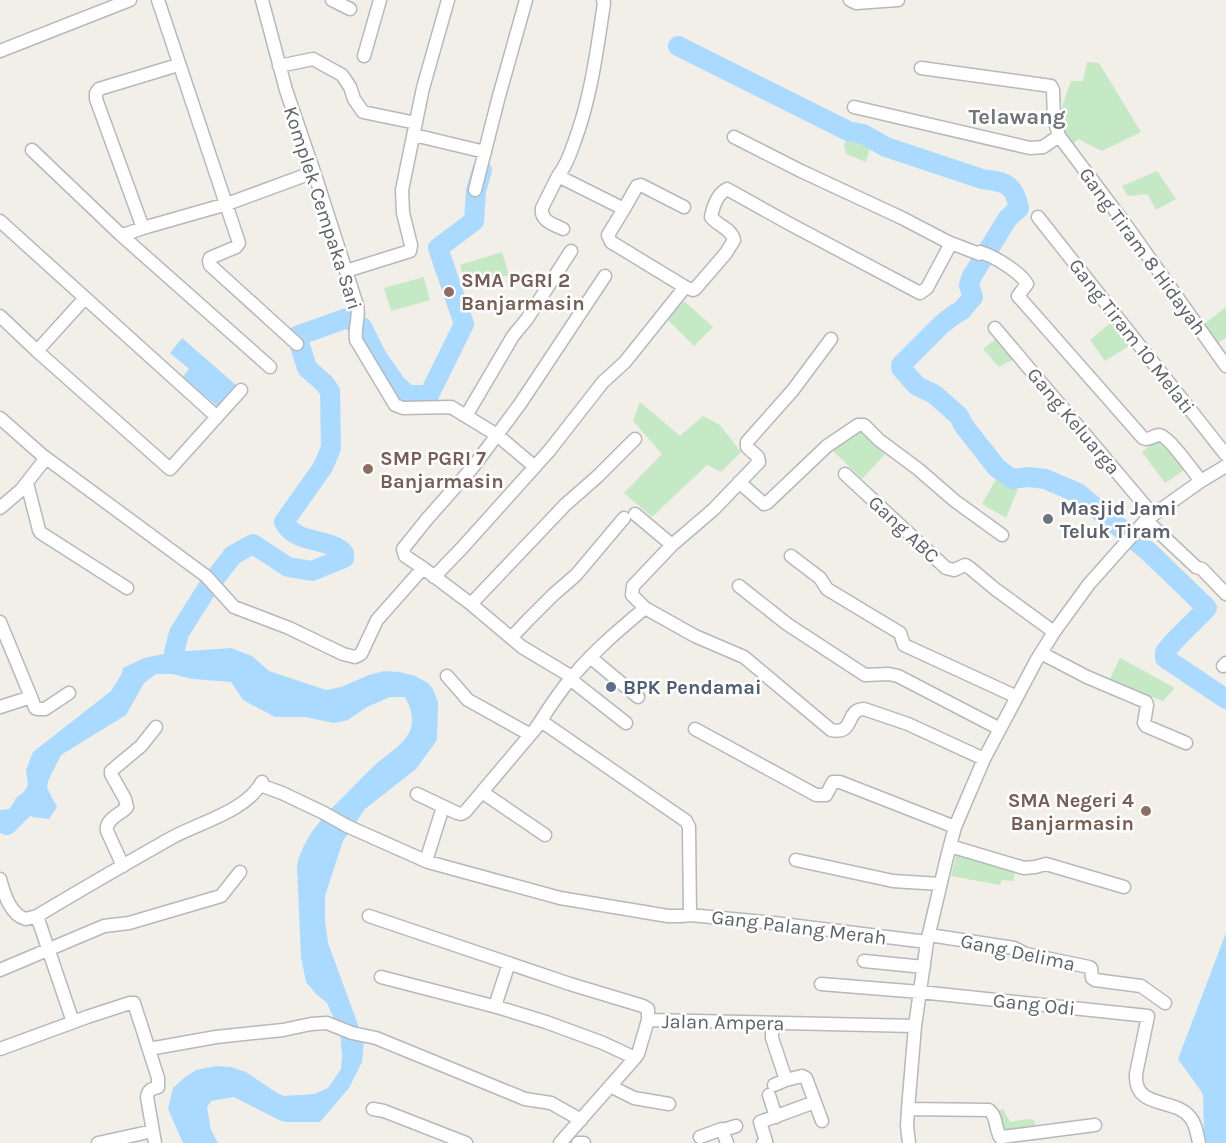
<svg xmlns="http://www.w3.org/2000/svg" width="1226" height="1143" font-family="Karla,sans-serif">
	<style>
		.green { fill: #c5e8c5 }
		.water { fill: #aadaff }
		.lines { fill: none; stroke-linecap: round; stroke-linejoin: round }
		.river { stroke: #aadaff; stroke-width: 20 }
		.minor-casing { stroke: #b5b8bc; stroke-width: 15 }
		.minor { stroke: #fff; stroke-width: 12 }
		.education-dot { fill: #8d6e63; stroke: #fff; stroke-width: 2 }
		.worship-dot { fill: #6b7280; stroke: #fff; stroke-width: 2 }
		.service-dot { fill: #5c6f8a; stroke: #fff; stroke-width: 2 }
		.labels { text-anchor: middle; stroke-width: 5; stroke-linejoin: round; paint-order: stroke }
		.street-label { font-size: 20px; fill: #5f6368; stroke: #fff }
		.education-label { font-size: 20px; font-weight: bold; fill: #785e54; stroke: #fff; text-anchor: start }
		.worship-label { font-size: 20px; font-weight: bold; fill: #5b616d; stroke: #fff; text-anchor: start }
		.service-label { font-size: 20px; font-weight: bold; fill: #4e5e75; stroke: #fff; text-anchor: start }
		.quarter-label { font-size: 22px; font-weight: bold; fill: #70757a; stroke: #fff }
	</style>
	<rect width="100%" height="100%" fill="#f1efe8"/>
	<!-- green -->
	<path class="green" d="M1087,62L1099,63L1141,132L1102,151L1078,139L1072,146L1057,121L1071,81H1083Z
		M847,135L871,143L866,162L846,154L844,146Z
		M1157,171L1176,199L1156,210L1147,194L1128,196L1122,186Z
		M502,252L509,275L467,288L460,265Z
		M424,277L430,300L391,311L384,288Z
		M684,301L713,327L694,346L667,319Z
		M1226,307V338L1218,343L1203,325Z
		M1114,320L1134,343L1105,361L1090,340Z
		M998,337L1016,358L999,367L983,349Z
		M640,402L680,436L703,416L720,425L741,452L721,472L707,465L652,517L624,493L662,454L633,421Z
		M861,426L887,452L862,479L830,448Z
		M1162,437L1186,469L1165,483L1142,452Z
		M996,479L1018,489L1006,518L982,504Z
		M1120,658L1175,688L1163,701L1109,681Z
		M957,852L1017,867L1013,881L1002,880L1000,885L951,876Z
		M1003,1109L1010,1122L1026,1119L1034,1120L1036,1128L1002,1134L996,1112Z"/>
	<!-- water -->
	<path class="water" d="M182,338L236,385L217,406L183,377L189,369L170,353Z
		M231,648L252,656L269,671L326,690L341,687L369,675L384,671L400,672L415,676L428,683L433,689L438,702L437,740L416,769L365,809L343,841L325,896V920L328,943L364,1041L362,1062L349,1088L320,1122H286L279,1120L234,1097L211,1101L207,1107L211,1130L218,1143H183L168,1109L173,1088L184,1078L196,1070L216,1066L231,1067L246,1072L277,1093L284,1096L314,1094L328,1088L341,1069L342,1054L340,1032L327,1003L316,994L306,982L301,957L297,865C305,834 324,816 346,794C356,784 365,774 376,764C386,755 407,743 411,728C414,718 410,706 405,697H390L367,707L348,720L334,723L305,717H275L243,700L231,682L193,679L172,674H156L144,683L126,715L61,755L48,781L47,788L57,807L49,819L33,817L26,814L7,824L0,823V810L10,809L17,797L24,792L28,785L26,770L33,752L111,691L121,675L123,668L144,658L174,652Z
		M1226,933V1143H1207L1204,1138L1203,1094L1178,1059Z"/>
	<g class="lines">
		<!-- river -->
		<path class="river" d="M678,46L848,131L863,134L886,147L982,179C1005,182 1014,183 1019,208L1008,218L972,276L969,285L973,297L961,311L955,314L942,324L901,365V368L917,386L934,394L959,416L964,426L997,468L1012,479L1028,477L1045,479L1078,493L1149,552L1207,608C1193,623 1177,636 1165,652V658L1226,699
			M184,667L174,652L179,633L208,587L233,555L253,544L288,567L312,571L344,558V553C329,537 296,545 284,522L323,467L331,448L330,391L324,383L307,368L297,336L347,318L362,327L377,357L396,384L408,395H429L464,324L438,248L474,221L476,191L482,170
			M0,822L7,825L23,809L26,804"/>
		<!-- minor casing -->
		<g class="minor-casing">
			<path id="minor" d="M158,0L239,243L236,247L210,258L209,261L210,265L297,344
				M262,0L286,90L314,172L357,305C360,319 354,326 356,340L395,405L403,408L451,407L497,435L535,467
				M332,0L350,9
				M850,0L856,3L898,0
				M0,51L130,0
				M364,56L380,0
				M279,66L313,59L342,75L350,87L354,99L363,112L416,123
				M921,68L1051,86L1053,90L1054,119L1059,136L1126,225L1226,366
				M854,107L1030,148L1043,147L1059,136
				M414,135L485,152
				M734,137L801,171L902,218L948,242L977,253L979,254L980,252C994,256 1020,272 1027,284L1018,296L1143,438L1146,439C1150,439 1156,435 1159,435C1168,435 1195,474 1201,481
				M32,150L120,234H126L143,228L227,204L314,172
				M558,176C566,166 570,155 574,143C591,98 597,50 604,3L603,0
				M475,190L499,96L526,0
				M624,209L637,186L641,185L684,207
				M1038,217L1226,455
				M0,221L217,417
				M143,228L96,99V93L99,89L178,65
				M120,234L270,367
				M346,271L410,251L411,245L403,213L402,190L423,88L448,0
				M685,287L693,290L695,289L726,253L734,240C732,229 718,226 711,217C713,207 717,194 727,189L788,223L920,293L927,288L949,247L948,242
				M0,316L37,351L170,469L241,390
				M995,328L1153,515
				M831,339L793,390L747,442V447L758,457L759,462L714,509L672,545L633,586L632,595L645,608L695,636L744,657L831,730C856,735 844,710 864,709L908,724L984,759
				M37,351L85,298
				M466,416L513,336L527,319L571,251
				M0,418L42,455L206,576L234,607L289,628L343,654L355,657L361,654L377,620L423,568
				M845,474L946,568L954,570L965,565L970,568L995,589L1054,632
				M739,482L764,504L767,503L827,446L858,425H864L879,440L918,469L955,501L1002,535
				M27,483L39,530L41,533L127,588
				M0,508L21,490L46,458
				M635,514L672,545
				M1146,520L1196,567L1202,569L1226,594
				M791,556L820,578L827,589L900,633L904,645L1017,697
				M434,577L462,548L549,451L603,382L625,362L685,287L611,242L608,235L624,209L558,176L542,208C540,221 553,224 563,229
				M739,586L787,624L865,675L889,674L898,676L1000,729
				M471,604L565,505L598,476L635,439
				M0,622L31,697L0,707
				M511,638L528,620L553,595L576,575L624,518
				M1041,653L1087,677L1146,702L1147,705L1144,723L1146,726L1186,743
				M590,657L638,697
				M1223,666L1226,663
				M447,676L468,700L529,734
				M572,677L522,647L471,604L423,568L405,556L403,549L427,519L473,467L497,435L520,404L605,276
				M570,679L626,723
				M31,697L35,708L37,709H45L69,693
				M541,721L686,821L689,827L690,915
				M695,729L816,795H826L833,782H840L955,827
				M260,785L282,793L324,813L347,826L428,862L560,898L668,916H682L690,915L774,923L927,942
				M482,792L545,835
				M417,794L457,813L461,814L465,812L536,728C548,710 559,691 574,675C595,650 620,629 645,608
				M950,846L1024,868L1035,867L1046,864L1124,887
				M796,860L893,881L940,884
				M426,861L443,807
				M123,866L107,831C105,819 120,815 127,807L125,799L111,774V771L141,746L156,727
				M0,879C4,893 10,915 26,919L37,916C82,889 127,863 173,837C201,822 246,811 262,782
				M37,916L73,1022
				M369,916L570,984L643,1006L648,1009V1020
				M929,935L1014,948L1026,954L1089,967L1091,968L1092,978L1095,980L1141,986L1165,1003
				M864,961L924,967
				M509,963L497,1000V1007L546,1022L603,1043L635,1058
				M0,970L104,926L129,923L221,896L240,872
				M381,977L497,1007
				M821,984L920,992L1148,1016L1136,1074C1134,1110 1174,1097 1190,1117C1196,1124 1197,1134 1199,1143
				M772,1023V1038L786,1080L802,1076L806,1078L822,1121
				M0,1049L87,1017L130,1003H134L158,1078V1087C151,1089 148,1090 147,1097L155,1143
				M149,1049L216,1037L283,1030L311,1024L327,1023L352,1033L376,1038L525,1099L551,1103L581,1120
				M774,1085L786,1080
				M610,1086L634,1098L669,1104
				M769,1095L776,1117
				M373,1109L384,1111L466,1143
				M908,1109L989,1110C997,1116 995,1128 1000,1137H1002L1095,1125
				M723,1130L736,1126
				M700,1137L722,1129L727,1143
				M98,1143L153,1131
				M560,1143L635,1058L638,1054L648,1020L915,1026
				M578,1143H584
				M763,1143L766,1141L760,1122L815,1102
				M909,1143L907,1126L908,1109L915,1026L927,942L947,857L955,827L984,759L1036,661L1054,632L1089,584L1146,520L1201,481L1226,466"/>
		</g>
		<!-- minor -->
		<use href="#minor" class="minor"/>
	</g>
	<!-- markers -->
	<g class="education-dot">
		<circle cx="449" cy="292" r="6"/>
		<circle cx="368" cy="469" r="6"/>
		<circle cx="1146" cy="811" r="6"/>
	</g>
	<circle class="worship-dot" cx="1048" cy="519" r="6"/>
	<circle class="service-dot" cx="611" cy="687" r="6"/>
	<g class="labels">
		<!-- street labels -->
		<g class="street-label">
			<text transform="translate(323 208) rotate(72)" y="7">Komplek Cempaka Sari</text>
			<text transform="translate(1143 251) rotate(54)" y="7">Gang Tiram 8 Hidayah</text>
			<text transform="translate(1132 336) rotate(52)" y="7">Gang Tiram 10 Melati</text>
			<text transform="translate(1074 421) rotate(50)" y="7">Gang Keluarga</text>
			<text transform="translate(904 529) rotate(43)" y="7">Gang ABC</text>
			<text transform="translate(799 927) rotate(7)" y="7">Gang Palang Merah</text>
			<text transform="translate(1018 952) rotate(12)" y="7">Gang Delima</text>
			<text transform="translate(1034 1004) rotate(6)" y="7">Gang Odi</text>
			<text transform="translate(723 1022) rotate(1)" y="7">Jalan Ampera</text>
		</g>
		<!-- education labels -->
		<g class="education-label">
			<text x="461" y="287">SMA PGRI 2<tspan x="461" dy="23">Banjarmasin</tspan></text>
			<text x="380" y="465">SMP PGRI 7<tspan x="380" dy="23">Banjarmasin</tspan></text>
			<text x="1134" y="807" text-anchor="end">SMA Negeri 4<tspan x="1134" dy="23">Banjarmasin</tspan></text>
		</g>
		<!-- worship labels -->
		<g class="worship-label">
			<text x="1060" y="515">Masjid Jami<tspan x="1060" dy="23">Teluk Tiram</tspan></text>
		</g>
		<!-- service labels -->
		<g class="service-label">
			<text x="623" y="694">BPK Pendamai</text>
		</g>
		<!-- quarter labels -->
		<g class="quarter-label">
			<text x="1017" y="124">Telawang</text>
		</g>
	</g>
</svg>
